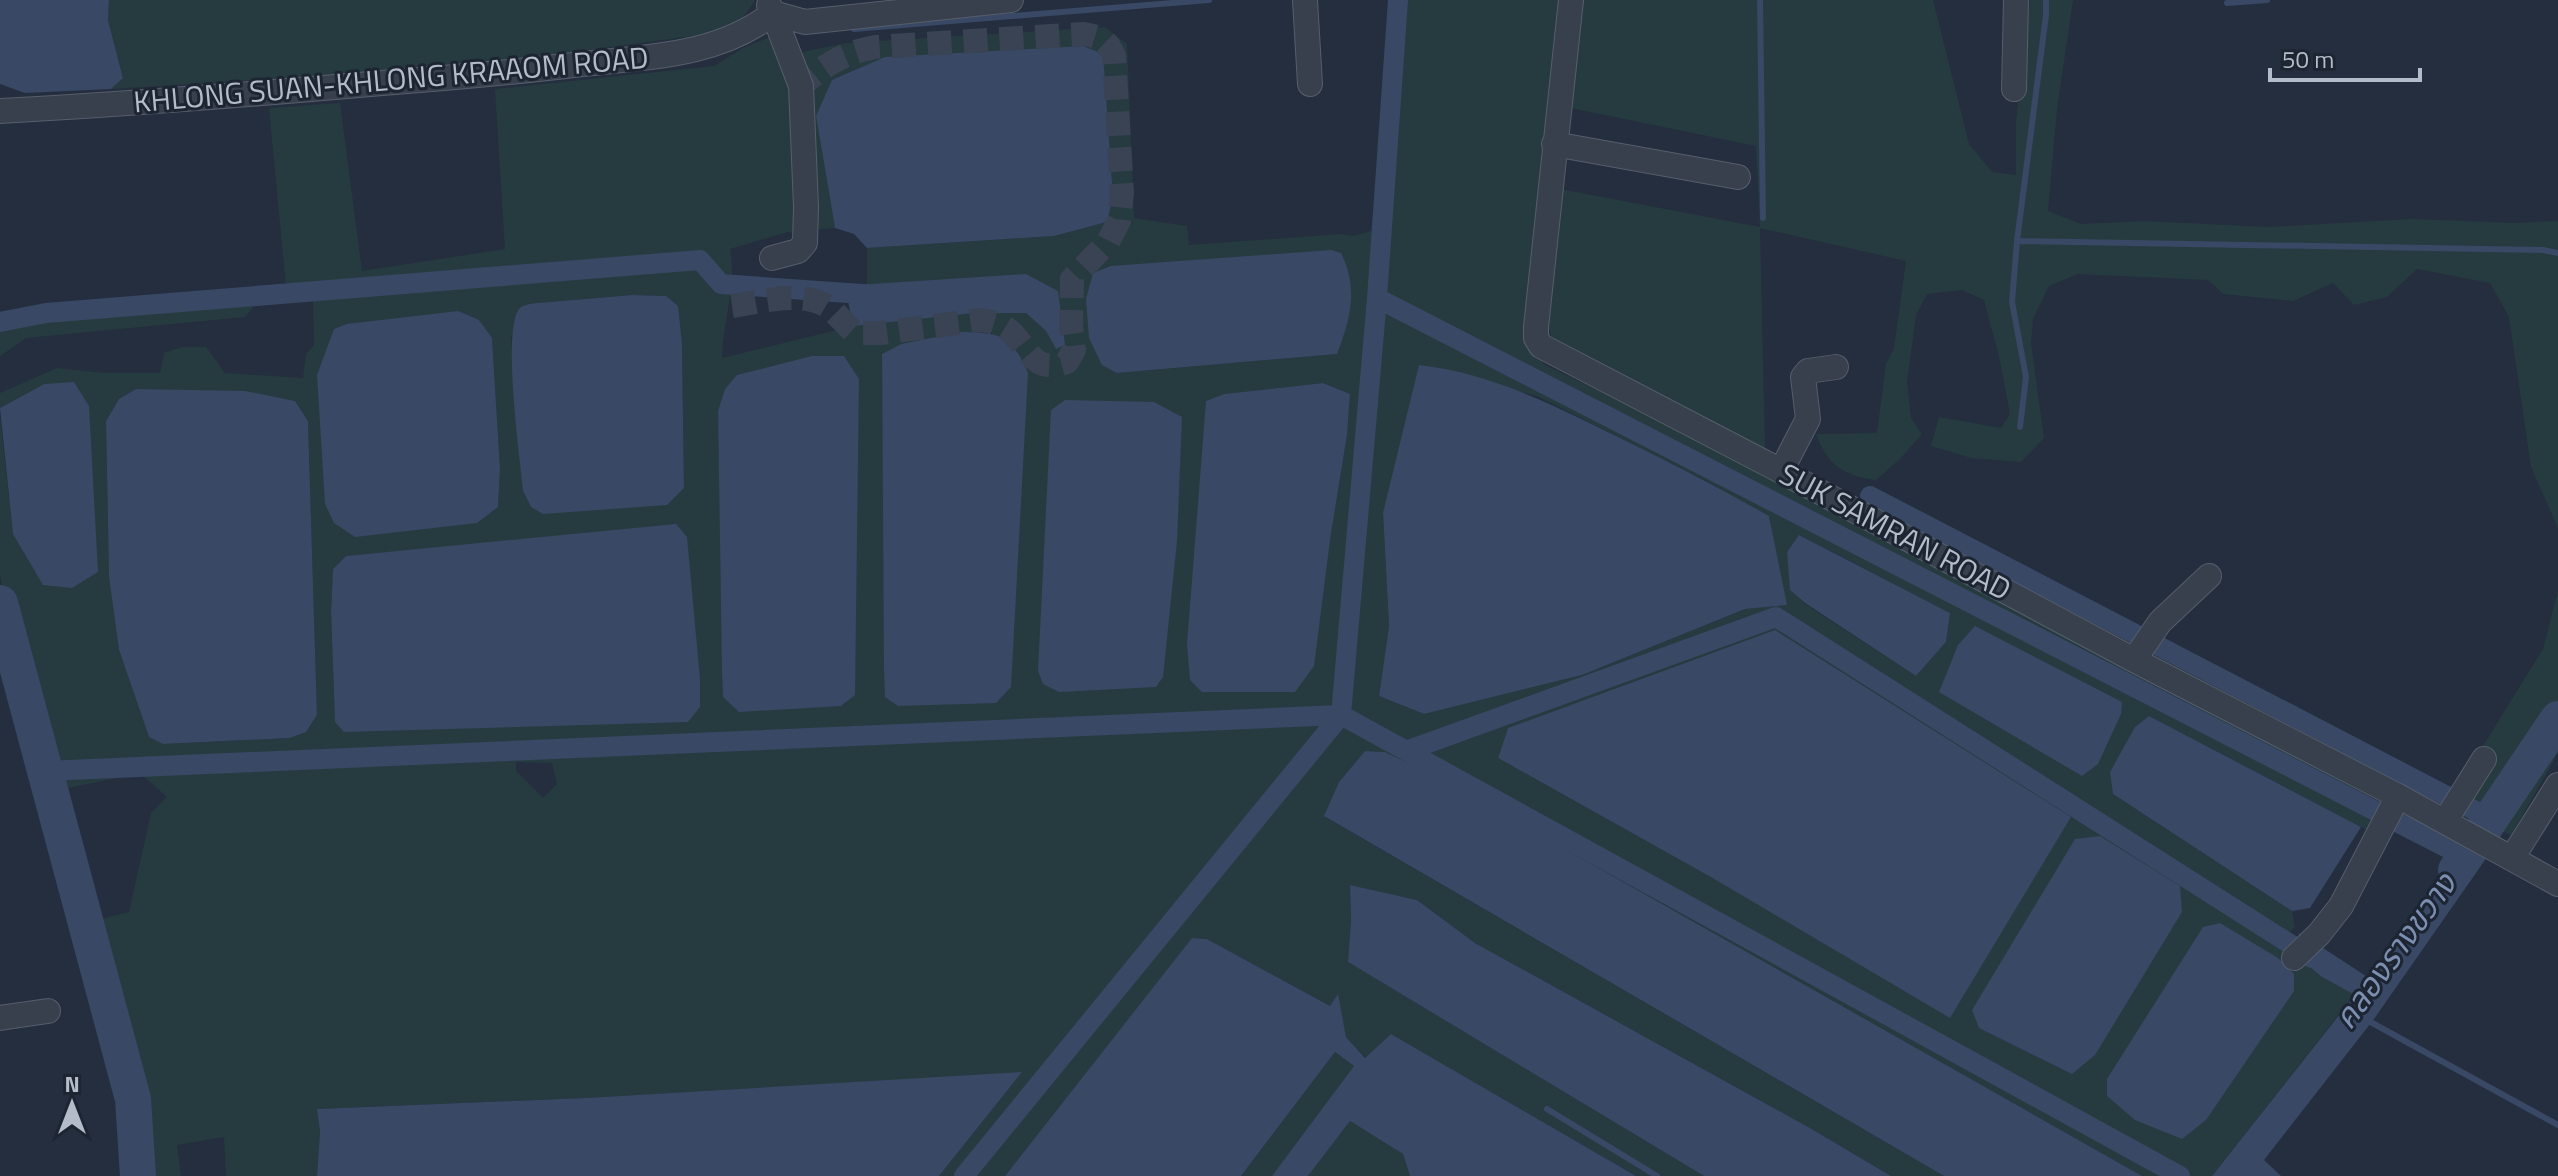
<svg xmlns="http://www.w3.org/2000/svg" width="2558" height="1176" font-family="'Titillium Web','Noto Sans Thai',sans-serif">
	<style>
		.green { fill: #263b3f; fill-rule: evenodd }
		.water { fill: #384865 }
		.lines { fill: none; stroke-linecap: round; stroke-linejoin: round }
		.stream { stroke: #384865; stroke-width: 6 }
		.canal { stroke: #384865; stroke-width: 20 }
		.river { stroke: #384865; stroke-width: 36 }
		.minor-tunnel { stroke: #3a4353; stroke-width: 24; stroke-dasharray: 24 12; stroke-linecap: butt }
		.minor-casing { stroke: #565e6c; stroke-width: 26 }
		.minor { stroke: #38404e; stroke-width: 24 }
		.labels { text-anchor: middle; stroke-width: 6; stroke-linejoin: round; paint-order: stroke }
		.street-label { font-size: 30px; fill: #b4bbc9; stroke: #1d2533 }
		.water-label { font-size: 32px; font-style: italic; fill: #7c8fb1; stroke: #1d2533 }
	</style>
	<rect width="100%" height="100%" fill="#242e3e"/>
	<!-- green -->
	<path class="green" d="M109,0H754V2L742,19L707,34L463,67L111,89L123,77L108,20Z
		M1392,0H1562L1528,342L1545,365L1737,457L2461,845L2451,860L2395,831L2386,840L2149,716L2113,794L2292,911L2295,927L2275,946L2289,950L2322,977L2355,994L2212,1176H2142L1438,777L1385,752L1365,751L1339,782L1325,817L1944,1176H1891L1810,1128L1475,943L1417,900L1350,885L1351,919L1348,962L1704,1176H1636L1391,1034L1366,1058L1346,1037L1337,996L1330,1006L1207,939L1193,938L1005,1176H939L1021,1073L586,1098L317,1109L320,1132L317,1176H226L224,1137L177,1145L181,1176H149C143,1089 119,1005 94,921L129,912L151,813L167,797L140,773L64,789L4,596L0,574V417L13,534L44,384L0,408V393L57,368L105,373H160L164,353L182,347H206L225,373L303,378L306,354L314,345L313,301L503,282L699,268L697,253L286,286L269,108L340,103L362,271L505,249L495,89L714,66L743,48L790,29L798,53L846,43L1105,27L1127,44L1134,218L1187,226L1189,245L1341,234L1353,236L1371,231L1374,210ZM1102,54L1113,197L1107,222L1054,236L867,248V285L1026,275L1058,291L1056,349L1046,331L1026,313H974L866,323L722,358C723,322 737,283 730,249L788,232L835,228L816,116ZM1350,290L1336,354L1117,373ZM632,295L666,296L682,344L684,488L667,505L531,507L523,491L511,336L537,303ZM479,320L492,339L500,469L498,507ZM961,332H992L1012,651L1011,687L885,697L882,354L901,344ZM844,356L723,697L718,411ZM1323,383L1350,394L1347,435L1330,540L1207,401L1224,394ZM136,389L184,391L295,401L308,421L317,715L306,732L290,738L163,744L149,737L119,650L109,577L106,421L119,399ZM1516,391L1537,396L1706,481L1769,516L1786,605L1745,609L1582,675L1424,714L1379,696L1389,626L1383,513ZM1800,535L1950,613L1946,642L1916,676L1805,604L1791,590L1787,552ZM435,548L335,722L331,612L333,569L346,556ZM1508,728L1716,880L1498,758ZM516,762L552,763L557,784L543,798L516,771Z
		M1578,0H1933L1969,144L1992,172L2016,175V122L2030,0H2073L2057,109L2048,211L2081,224L2144,221L2268,227L2413,219L2514,223L2558,221V528L2531,467L2509,317L2490,283L2417,269L2387,297L2354,305L2333,283L2293,301L2223,294L2208,280L2078,274L2049,286L2033,319L2031,343L2044,438L2021,462L1971,458L1931,446L1939,417L2001,428L2010,414L1999,356L1984,300L1962,290L1927,294L1916,315L1907,382L1911,418L1922,434L1900,459L1876,480C1843,475 1828,466 1816,434L1877,433L1886,364L1894,348L1906,261L1760,228L1765,451L1563,348L1551,336L1546,315L1560,189L1760,227L1756,146L1566,107Z
		M270,287L245,317L26,338L0,356V313L210,290Z
		M2558,591V753L2511,835L2446,806L2543,649Z
		M1335,1052L1354,1066L1273,1176H1241Z
		M1350,1121L1403,1154L1410,1176H1308Z"/>
	<!-- water -->
	<path class="water" d="M0,0H109L108,20L123,78L111,89L25,93L0,84Z
		M1083,46L1103,54L1113,197L1107,222L1054,236L867,248L854,234L835,228L816,116L832,80L885,57Z
		M1331,250L1341,253C1359,289 1350,320 1337,354L1117,373L1102,365L1089,338L1086,299L1093,273L1111,266Z
		M1026,274L1058,291L1065,345L1056,349L1046,331L1026,313H974L853,326L848,301L856,285Z
		M632,295L666,296L678,306L682,344L684,488L667,505L543,514L531,507L523,491C520,458 502,331 519,309C524,304 531,304 537,303Z
		M458,311L479,320L492,338L500,469L498,507L477,523L355,537L334,523L325,504L317,375L334,329L347,324Z
		M961,332C1000,332 1012,336 1028,373L1011,687L996,703L898,706L885,697L884,669L882,354L901,344Z
		M812,356H844L859,379L855,695L841,706L739,712L723,697L722,673L718,411L725,389L737,375Z
		M1419,365C1490,373 1554,405 1618,437C1669,462 1720,488 1769,516L1787,605L1745,609L1582,675L1424,714L1379,696L1389,626L1383,513Z
		M74,382L89,406L98,572L72,588L43,585L13,534L0,408L44,384Z
		M1323,383L1350,394L1347,435L1330,540L1314,666L1295,692H1202L1190,680L1187,644L1206,401L1224,394Z
		M136,389L245,391L295,401L308,421L317,715L306,732L290,738L163,744L149,737L119,650L109,577L106,421L119,399Z
		M1065,400L1154,402L1182,417L1177,541L1163,677L1156,687L1059,692L1043,684L1038,671L1051,410Z
		M676,524L687,537L700,679V707L688,722L344,732L335,722L331,612L333,569L346,556Z
		M1799,535L1950,613L1946,642L1916,676L1805,603L1790,590L1787,552Z
		M1975,626L2122,702L2121,714L2098,764L2082,776L1939,692L1958,645Z
		M1775,630L2071,817L1950,1018L1716,880L1498,758L1508,728Z
		M2149,716L2361,827L2310,908L2292,911L2113,794L2110,772L2135,727Z
		M1365,751L1385,752L1438,777L2142,1176H1944L1324,816L1339,782Z
		M2100,836L2180,886L2182,912L2095,1055L2072,1074L1979,1028L1972,1010L2075,839Z
		M2461,845L2485,860L2374,1019L2264,1160L2281,1176H2212L2355,995L2322,977L2289,950L2300,933L2369,978Z
		M1350,885L1417,900L1475,943L1810,1128L1891,1176H1704L1348,962L1351,919Z
		M2220,923L2278,958L2294,974V991L2206,1120L2182,1139L2135,1120L2107,1096V1079L2203,927Z
		M1192,938L1207,939L1330,1006L1338,994L1346,1037L1365,1058L1391,1034L1636,1176H1410L1403,1154L1350,1121L1308,1176H1272L1354,1066L1335,1052L1241,1176H1005Z
		M1022,1072L939,1176H317L320,1132L317,1109L586,1098Z"/>
	<g class="lines">
		<!-- stream -->
		<path class="stream" d="M1760,0L1763,218
			M2227,3L2267,0
			M854,29L1209,0
			M2017,241L2046,15V0
			M2020,427L2026,377L2012,302L2017,241L2543,250L2558,253
			M2365,1019L2558,1125
			M1547,1109L1657,1176"/>
		<!-- canal -->
		<path class="canal" d="M1377,298L2465,857
			M0,322L46,313L700,260L721,284L876,295
			M1870,496L2491,819
			M1406,751L1776,617L2312,958
			M45,771L1341,715L2180,1176
			M964,1176L1341,715L1377,298L1398,0"/>
		<!-- river -->
		<path class="river" d="M0,603L133,1099L138,1176
			M2456,870L2558,719"/>
		<!-- minor-tunnel -->
		<path class="minor-tunnel" d="M732,306C760,302 801,290 827,306C837,313 845,325 855,333H881L981,320C992,322 1002,324 1011,332C1031,352 1034,374 1067,362L1074,350L1071,327L1072,279L1108,242L1119,221L1122,193L1114,56C1107,40 1101,37 1084,34L875,47C841,54 826,64 801,86"/>
		<!-- minor casing -->
		<g class="minor-casing">
			<path id="minor" d="M1305,0L1310,84
				M1571,0L1536,327V338L1541,346L1781,471L2134,660L2398,796L2558,884
				M769,5L773,13L805,22L1011,0
				M2014,89L2016,0
				M0,111C128,104 255,94 382,83C449,78 516,72 582,64C648,57 719,56 773,13L801,86L806,207L805,243L798,251L772,258
				M1554,144L1738,177
				M1781,471L1808,419L1803,377L1808,371L1836,367
				M2134,660L2160,622L2209,576
				M2445,821L2484,759
				M2512,858L2558,785
				M2294,958L2319,934L2341,906L2398,796
				M0,1018L48,1011"/>
		</g>
		<!-- minor -->
		<use href="#minor" class="minor"/>
	</g>
	<g class="labels">
		<!-- street labels -->
		<g class="street-label">
			<text transform="translate(391 80) rotate(-5)" y="10">KHLONG SUAN-KHLONG KRAAOM ROAD</text>
			<text transform="translate(1895 532) rotate(28)" y="10">SUK SAMRAN ROAD</text>
		</g>
		<!-- water labels -->
		<g class="water-label">
			<text transform="translate(2395 951) rotate(-54)" y="11">คลองรางขวาง</text>
		</g>
	</g>
	<!-- north arrow -->
	<g transform="translate(72 1104)" stroke="#1d2533" stroke-width="6" paint-order="stroke">
	<path d="M0-6L14 30L0 20L-14 30Z" fill="#b4bbc9"/>
	<text y="-12" font-size="22" font-weight="bold" text-anchor="middle" fill="#b4bbc9">N</text>
	</g>
	<!-- scale -->
	<path d="M2270 68v12h150v-12" fill="none" stroke="#b4bbc9" stroke-width="4"/>
	<text x="2282" y="68" font-size="24" fill="#b4bbc9" stroke="#1d2533" stroke-width="6" paint-order="stroke">50 m</text>
</svg>
